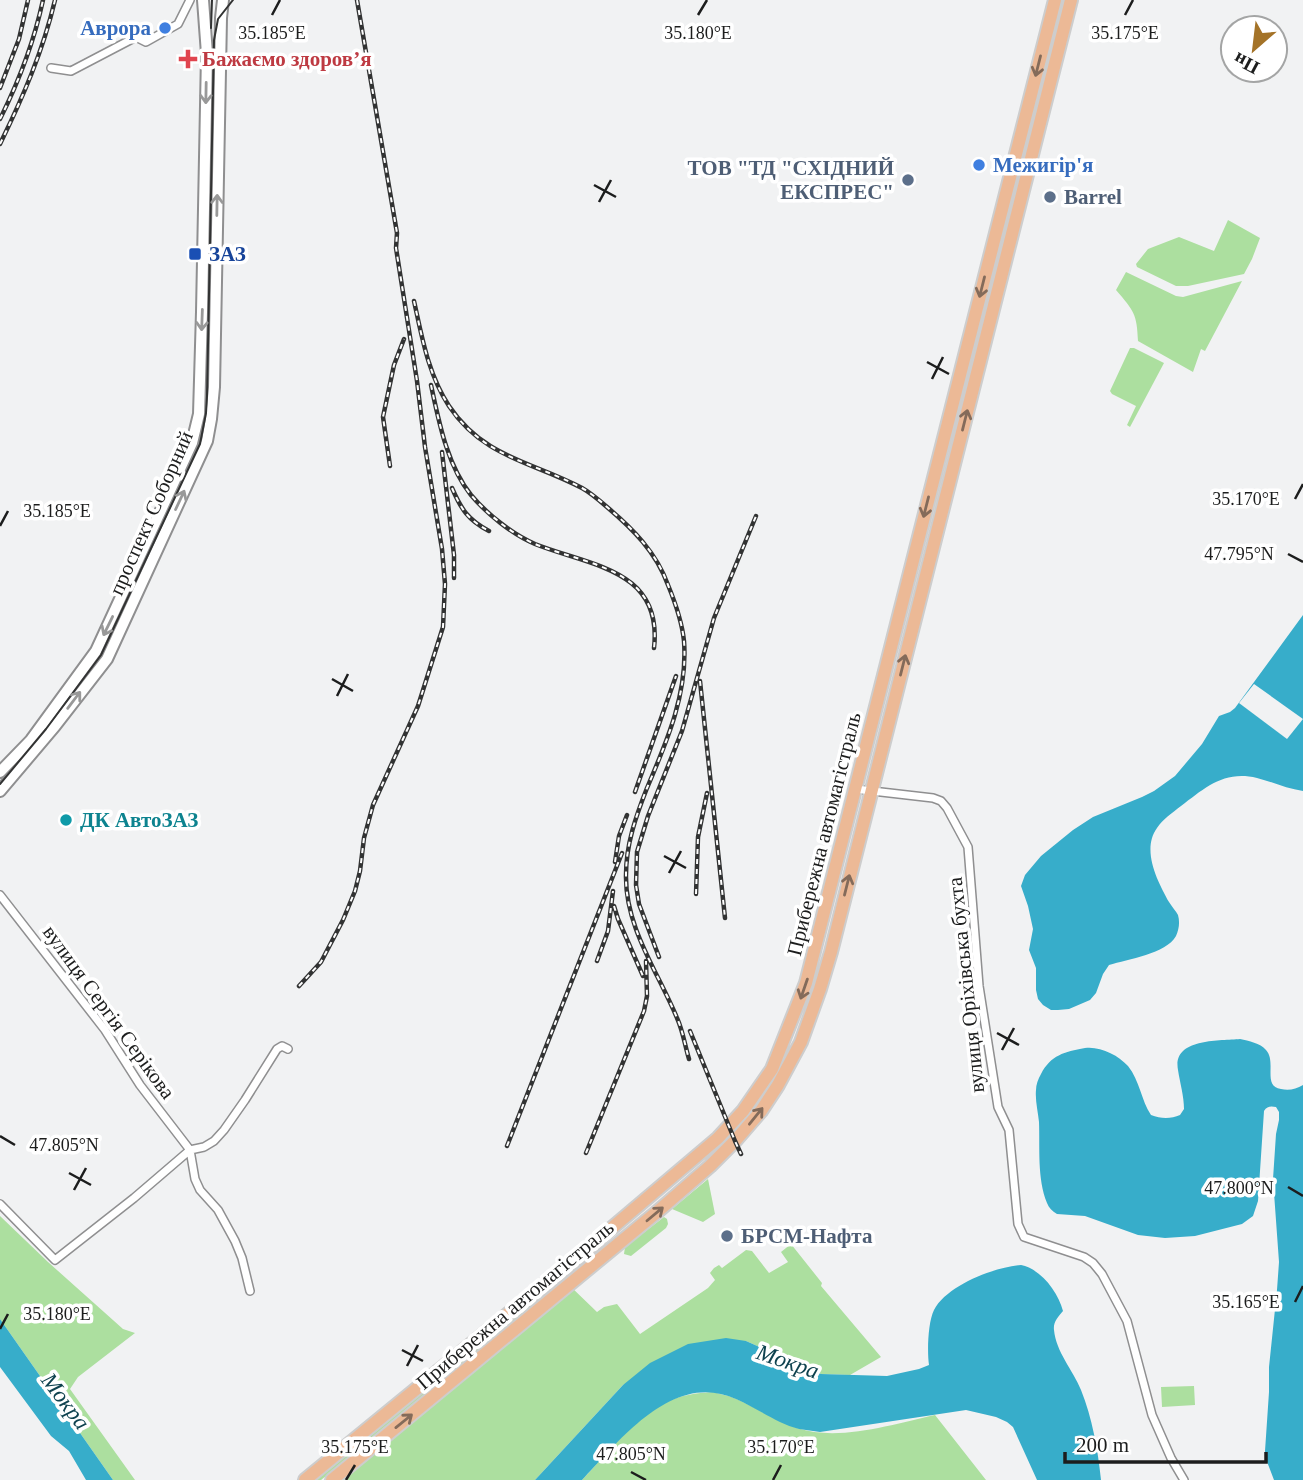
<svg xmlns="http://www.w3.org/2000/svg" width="1303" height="1480" font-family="'Times New Roman',serif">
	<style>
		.green { fill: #acdf9f }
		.water { fill: #37adca }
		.pier { fill: #f1f2f3 }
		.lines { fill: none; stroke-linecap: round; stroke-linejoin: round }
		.minor-casing { stroke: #8f8f90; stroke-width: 10 }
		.secondary-casing { stroke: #8f8f90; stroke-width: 14 }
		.primary-casing { stroke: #cdcdcd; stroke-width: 16 }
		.minor { stroke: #fff; stroke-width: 7 }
		.secondary { stroke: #fff; stroke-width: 10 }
		.primary { stroke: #ecb996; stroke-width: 12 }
		.tram { stroke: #323333; stroke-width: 2 }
		.rail-casing { stroke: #323333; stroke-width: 4.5 }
		.rail { stroke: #fff; stroke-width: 2; stroke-dasharray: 5; stroke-linecap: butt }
		.oneway { stroke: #846b5a }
		.oneway2 { stroke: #999 }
		.ticks { fill: none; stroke: #1c1d1d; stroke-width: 2.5 }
		.shop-dot { fill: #3f7fe0; stroke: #fff; stroke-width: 2.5 }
		.health-dot { fill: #e0444e; stroke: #fff; stroke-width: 2.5 }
		.service-dot { fill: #5c6f8a; stroke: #fff; stroke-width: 2.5 }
		.transit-dot { fill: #1a4fb4; stroke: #fff; stroke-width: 2.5 }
		.culture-dot { fill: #0f9aa8; stroke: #fff; stroke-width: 2.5 }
		.labels { text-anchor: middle; stroke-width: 7; stroke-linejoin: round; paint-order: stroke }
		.shop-label { font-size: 21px; font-weight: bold; fill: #366cbe; stroke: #fff; text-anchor: end }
		.health-label { font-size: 21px; font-weight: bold; fill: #be3a42; stroke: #fff; text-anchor: start }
		.service-label { font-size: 21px; font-weight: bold; fill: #4e5e75; stroke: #fff; text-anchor: start }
		.transit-label { font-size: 21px; font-weight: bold; fill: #164399; stroke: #fff; text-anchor: start }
		.street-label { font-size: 21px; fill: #1c1d1d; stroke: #fff }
		.culture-label { font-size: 21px; font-weight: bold; fill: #0d838f; stroke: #fff; text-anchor: start }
		.water-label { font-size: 23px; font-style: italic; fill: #0f424f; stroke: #fff }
		.ticks-label { font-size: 18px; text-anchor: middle; fill: #1c1d1d; stroke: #fff; stroke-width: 7; stroke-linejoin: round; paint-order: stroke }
	</style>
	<rect width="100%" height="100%" fill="#f1f2f3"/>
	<!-- green -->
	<path class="green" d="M1228,220L1260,238L1252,259L1244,274L1188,286H1176L1137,267L1136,264L1148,249L1179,237L1214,251Z
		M1126,272L1176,296L1183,297L1242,281L1205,351L1201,349L1193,372L1138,341C1137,314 1134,311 1116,290Z
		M1130,348H1134L1164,363L1130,427L1127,425L1136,406L1112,394L1110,391Z
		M708,1179L715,1214L703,1222L672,1209Z
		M0,1216L48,1262L123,1329L135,1333L78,1377L70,1389L135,1480H113L0,1319Z
		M664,1217L667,1219L668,1224L666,1228L631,1256L624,1254L625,1247Z
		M791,1244L822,1283L821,1286L881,1357L850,1375L821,1374L746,1341L623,1385L535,1480H332L569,1285L597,1312L604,1307L617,1304L640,1334L708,1288L715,1280L710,1273L714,1268L719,1265L722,1268L746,1250L752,1251L769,1273L788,1262L781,1252Z
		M565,1276L566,1281L321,1480H313Z
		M1194,1386L1195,1405L1162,1407L1161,1387Z
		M713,1392C719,1394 727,1395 734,1398C755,1406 774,1421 797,1428C839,1442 893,1424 935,1415L986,1480H582C607,1454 633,1419 665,1403C680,1395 696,1393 713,1392Z"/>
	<!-- water -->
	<path class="water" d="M1303,615V791C1287,789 1273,782 1257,778C1224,770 1205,788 1181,806C1172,813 1163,819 1157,828C1141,850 1158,882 1169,902C1172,907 1176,911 1178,915C1180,922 1179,929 1176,936C1166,954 1128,959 1109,965L1103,974L1096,993L1090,1000L1069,1009L1058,1010H1051L1043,1005L1038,999L1036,990V968L1029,950L1033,929L1028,906L1021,886L1025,875L1041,856L1073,830L1093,817L1142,797L1154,791L1175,776L1202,744L1219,716L1230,712L1235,708Z
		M1240,1039C1249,1041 1260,1043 1266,1050C1277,1062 1262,1086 1281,1089C1289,1091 1296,1089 1303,1085V1480H1274L1266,1459L1265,1451L1269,1392V1367L1277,1290L1279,1262L1273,1179L1276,1134L1279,1120V1112L1276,1107C1271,1106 1267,1106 1264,1111L1258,1201L1253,1216L1242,1224L1195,1236L1165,1238L1138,1235L1085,1216L1057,1214C1052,1211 1049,1208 1047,1203C1037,1178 1040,1148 1039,1122C1038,1112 1035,1100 1036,1090C1036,1085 1038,1079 1041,1074C1051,1055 1064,1052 1085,1048C1100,1046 1118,1055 1128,1066C1140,1081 1141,1100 1151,1115C1161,1119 1171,1119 1180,1115L1184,1109C1184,1096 1180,1083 1178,1070C1172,1038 1219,1041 1240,1039Z
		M1021,1265C1041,1269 1058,1292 1063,1311C1058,1317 1053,1322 1054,1330C1056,1352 1073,1370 1081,1390C1092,1417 1098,1450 1101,1480H1037L1013,1427L1007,1422L996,1417L966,1410L820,1432C813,1431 806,1430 799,1429C776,1423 757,1408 736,1399C673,1370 620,1440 582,1480H535L623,1385L650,1363L688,1344L726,1338L746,1341L821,1374L887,1376L919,1369L929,1365C927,1351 928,1322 934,1310C947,1285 995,1267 1021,1265Z
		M0,1319L113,1480H86L69,1451L51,1436L0,1367Z"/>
	<!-- pier -->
	<path class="pier" d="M1254,684L1303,719L1287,739L1239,703Z"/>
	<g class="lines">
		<!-- minor casing -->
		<g class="minor-casing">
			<path id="minor" d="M51,68L71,71L136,37L146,42L178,24L190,0
				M855,789L933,798L941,801L947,808L968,847L979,986L998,1107L1009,1130L1018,1224L1024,1237L1084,1257L1093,1263L1102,1274L1127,1321L1152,1415L1171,1458L1184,1480
				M0,895L105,1030L140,1085L190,1150L195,1179L200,1190L218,1210L235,1241L242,1258L250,1291
				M0,1204L55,1260L134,1198L190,1150L204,1147L214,1141L224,1130L245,1100L277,1049L282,1046L288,1049"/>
		</g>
		<!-- secondary casing -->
		<g class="secondary-casing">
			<path id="secondary" d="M0,772L31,740L96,651L192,443L199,414L202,312L207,54L203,0
				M0,791L55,726L107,659L207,441L211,419L214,387L221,18L223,0"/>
		</g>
		<!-- primary casing -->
		<g class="primary-casing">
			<path id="primary" d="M305,1480L580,1255L718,1138L743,1111L772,1069L806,983L1055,0
				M332,1480L657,1212L710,1166L735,1141L761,1111L778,1085L801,1042L820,989L831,952L1071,0"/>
		</g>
		<!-- minor -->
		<use href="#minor" class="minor"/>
		<!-- secondary -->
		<use href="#secondary" class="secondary"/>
		<!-- primary -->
		<use href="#primary" class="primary"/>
		<!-- tram -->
		<path class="tram" d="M211,28L212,0
			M0,784L46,729L101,655L200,444L206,413L207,396L214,40L218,19L233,0"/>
		<!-- rail casing -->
		<g class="rail-casing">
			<path id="rail" d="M0,88L19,39L28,0
				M0,119C19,81 34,42 43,0
				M0,144C23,97 43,51 55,0
				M414,301C422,337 428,374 449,406C484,458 531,461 582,488C591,493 599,500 607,507C633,529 656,552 668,585C675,602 682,622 684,641C688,693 667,741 647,788C636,816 626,844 626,875C625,927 658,972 677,1018C683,1031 685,1046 689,1059
				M431,385C439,422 447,465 471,495C487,514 512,534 535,544C590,566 663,569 654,648
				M442,452L454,555V578
				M390,466L383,417L394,365L404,339
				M452,488C461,509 468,520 489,531
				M700,681L725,918
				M635,792L676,676
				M615,862L619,836L627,815
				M696,894L698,837L707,793
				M614,906L618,919L643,976
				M659,957L639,904L636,885L637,852L648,816L682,731L714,618L756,516
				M597,961L608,931L613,891
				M299,986L321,962L343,920L355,891L360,871L364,838L373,805L418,706L443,627L445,584L442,549L425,447L417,381L396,248L397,233L357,0
				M690,1031L735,1141L741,1154
				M507,1146L622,853
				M586,1153L644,1011L647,996L646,961"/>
		</g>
		<!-- rail -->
		<use href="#rail" class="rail"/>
	</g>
	<!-- one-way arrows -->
	<defs><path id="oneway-shaft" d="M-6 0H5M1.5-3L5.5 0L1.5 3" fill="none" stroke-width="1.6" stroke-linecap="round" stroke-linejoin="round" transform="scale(1.75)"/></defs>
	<g class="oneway">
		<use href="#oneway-shaft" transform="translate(1038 66) rotate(104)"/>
		<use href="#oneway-shaft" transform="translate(982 287) rotate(104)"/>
		<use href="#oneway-shaft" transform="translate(965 420) rotate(-76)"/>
		<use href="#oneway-shaft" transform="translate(926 507) rotate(104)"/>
		<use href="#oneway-shaft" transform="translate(903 665) rotate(-76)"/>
		<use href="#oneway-shaft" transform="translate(847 885) rotate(-76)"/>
		<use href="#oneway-shaft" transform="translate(804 989) rotate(109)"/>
		<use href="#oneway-shaft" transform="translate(756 1116) rotate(-51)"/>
		<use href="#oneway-shaft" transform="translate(655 1214) rotate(-40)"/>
		<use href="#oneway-shaft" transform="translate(404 1421) rotate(-39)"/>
	</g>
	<g class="oneway2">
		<use href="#oneway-shaft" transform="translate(206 93) rotate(91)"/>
		<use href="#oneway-shaft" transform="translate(217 205) rotate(-89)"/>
		<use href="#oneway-shaft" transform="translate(202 320) rotate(92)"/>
		<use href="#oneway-shaft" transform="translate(180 500) rotate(-65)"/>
		<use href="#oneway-shaft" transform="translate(108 626) rotate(116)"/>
		<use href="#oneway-shaft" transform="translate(74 700) rotate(-53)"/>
	</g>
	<!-- ticks -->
	<path class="ticks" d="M272,15L280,0M698,15L707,0M1125,15L1133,0M594,185L616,197M599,202L611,180M927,362L949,374M932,379L943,357M1295,499L1303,484M0,526L8,511M1288,554L1303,562M332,679L353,691M337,696L348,674M664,856L686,868M669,873L681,851M997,1033L1019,1045M1002,1050L1014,1028M0,1136L15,1145M69,1173L91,1185M1288,1187L1303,1196M74,1190L86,1168M1295,1302L1303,1286M0,1329L8,1314M402,1350L423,1361M407,1366L418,1345M631,1472L646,1480M346,1480L355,1465M773,1480L781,1465"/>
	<!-- markers -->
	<g class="shop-dot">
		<circle cx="165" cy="28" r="7"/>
		<circle cx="979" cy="165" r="7"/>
	</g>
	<path class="health-dot" d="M184.5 48.5h7v7h7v7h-7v7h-7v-7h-7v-7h7z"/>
	<g class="service-dot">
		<circle cx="908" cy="180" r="7"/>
		<circle cx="1050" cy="197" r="7"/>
		<circle cx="727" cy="1236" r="7"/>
	</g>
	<rect class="transit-dot" x="188" y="247" width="14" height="14" rx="3.5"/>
	<circle class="culture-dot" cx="66" cy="820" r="7"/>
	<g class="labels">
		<!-- shop labels -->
		<g class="shop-label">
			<text x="151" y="35">Аврора</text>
			<text x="993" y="172" text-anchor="start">Межигір'я</text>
		</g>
		<!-- health labels -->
		<g class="health-label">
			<text x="202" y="66">Бажаємо здоровʼя</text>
		</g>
		<!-- service labels -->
		<g class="service-label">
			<text x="894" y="175" text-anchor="end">ТОВ "ТД "СХІДНИЙ<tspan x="894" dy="24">ЕКСПРЕС"</tspan></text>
			<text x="1064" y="204">Barrel</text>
			<text x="741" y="1243">БРСМ-Нафта</text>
		</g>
		<!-- transit labels -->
		<g class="transit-label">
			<text x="209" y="261">ЗАЗ</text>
		</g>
		<!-- street labels -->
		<g class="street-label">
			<text transform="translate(151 513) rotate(-66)" y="7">проспект Соборний</text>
			<text transform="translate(824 834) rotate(-76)" y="7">Прибережна автомагістраль</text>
			<text transform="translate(966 985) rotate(-96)" y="7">вулиця Оріхівська бухта</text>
			<text transform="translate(109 1012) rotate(54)" y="7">вулиця Сергія Серікова</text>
			<text transform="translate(515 1305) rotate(-40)" y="7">Прибережна автомагістраль</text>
		</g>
		<!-- culture labels -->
		<g class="culture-label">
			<text x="80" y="827">ДК АвтоЗАЗ</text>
		</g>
		<!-- water labels -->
		<g class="water-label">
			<text transform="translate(788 1361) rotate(19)" y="8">Мокра</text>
			<text transform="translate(66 1401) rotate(53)" y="8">Мокра</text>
		</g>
	</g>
	<g class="ticks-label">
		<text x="272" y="39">35.185°E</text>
		<text x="698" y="39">35.180°E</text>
		<text x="1125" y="39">35.175°E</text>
		<text x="1246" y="505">35.170°E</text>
		<text x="57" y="517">35.185°E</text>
		<text x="1239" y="560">47.795°N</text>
		<text x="64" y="1151">47.805°N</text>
		<text x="1239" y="1194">47.800°N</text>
		<text x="1246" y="1308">35.165°E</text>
		<text x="57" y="1320">35.180°E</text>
		<text x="355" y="1453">35.175°E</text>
		<text x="781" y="1453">35.170°E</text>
		<text x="631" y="1460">47.805°N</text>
	</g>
	<!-- north arrow -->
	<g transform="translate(1254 49) rotate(208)"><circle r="33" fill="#ffffff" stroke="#a4a5a5" stroke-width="2"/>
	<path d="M0-5L12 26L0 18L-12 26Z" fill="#a47328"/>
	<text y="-10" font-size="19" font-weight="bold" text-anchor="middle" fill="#1c1d1d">Пн</text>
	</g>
	<!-- scale -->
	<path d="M1065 1452v10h201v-10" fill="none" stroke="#1c1d1d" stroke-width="3.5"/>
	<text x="1076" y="1452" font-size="21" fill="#1c1d1d" stroke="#ffffff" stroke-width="5" paint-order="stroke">200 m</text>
</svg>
